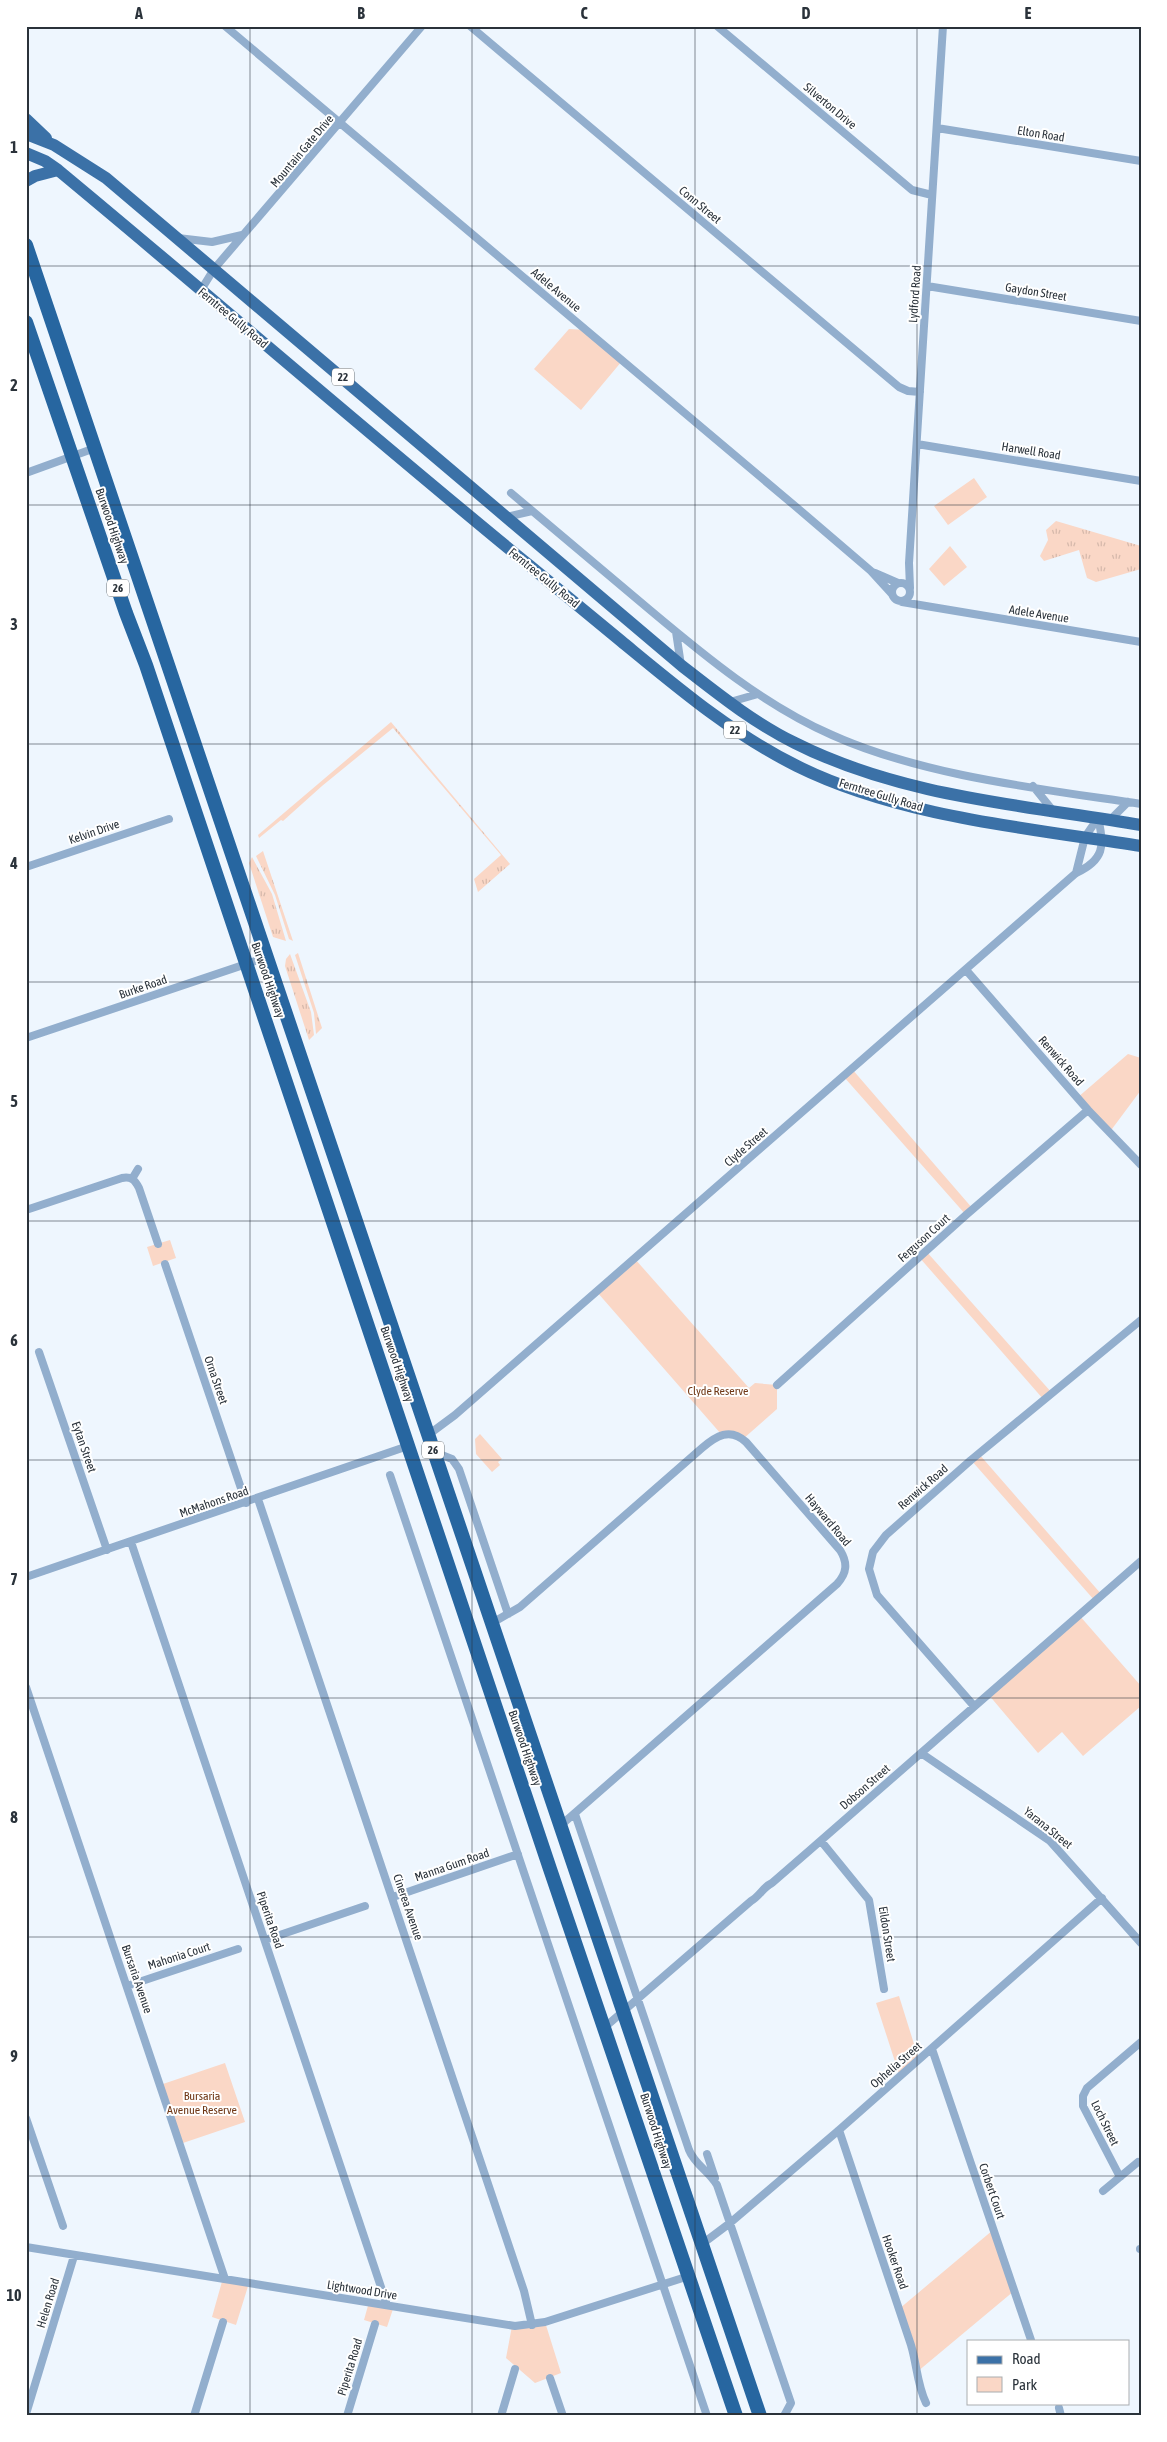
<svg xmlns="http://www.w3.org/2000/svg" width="1167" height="2442" font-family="'Asap Condensed',sans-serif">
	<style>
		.grass { fill: url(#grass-tufts) }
		.park { fill: #fad7c6 }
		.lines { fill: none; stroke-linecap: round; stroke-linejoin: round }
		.minor { stroke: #92aecd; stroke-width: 8 }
		.primary { stroke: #3b71a7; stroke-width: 12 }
		.trunk { stroke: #2766a0; stroke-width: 14 }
		.grid { fill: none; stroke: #2a323a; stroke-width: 1; stroke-opacity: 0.55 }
		.labels { text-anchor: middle; stroke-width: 4; stroke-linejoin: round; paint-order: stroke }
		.shield { fill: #fff; stroke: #6a7075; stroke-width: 1 }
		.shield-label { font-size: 11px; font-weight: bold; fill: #2a323a }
		.street-label { font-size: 12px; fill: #2a323a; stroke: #fff }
		.park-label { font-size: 12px; fill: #6f3715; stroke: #fff }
		.neatline { fill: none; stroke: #2a323a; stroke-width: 2 }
		.grid-label { font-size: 16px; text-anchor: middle; font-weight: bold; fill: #2a323a }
	</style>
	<defs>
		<pattern id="grass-tufts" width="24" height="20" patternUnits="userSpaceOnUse" patternTransform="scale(1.25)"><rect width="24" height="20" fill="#fad7c6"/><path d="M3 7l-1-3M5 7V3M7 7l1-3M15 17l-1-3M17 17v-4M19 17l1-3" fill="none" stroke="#d6b9ab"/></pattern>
	</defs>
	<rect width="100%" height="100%" fill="#eef6fe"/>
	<!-- grass -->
	<path class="grass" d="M1056,521L1141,546V569L1096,582L1087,578L1079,550L1044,561L1040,556L1048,540L1046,530Z
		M391,722L510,864L478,892L474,879L501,855L393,728L322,786L283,821L281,820L259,838L258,835Z
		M263,851L293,941L289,939L275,895L256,856Z
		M252,857L272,894L286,941L273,937L249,863Z
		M298,953L322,1028L316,1034L314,1013L295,955Z
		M290,954L311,1012L314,1035L309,1040L285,966L286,959Z"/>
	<!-- park -->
	<path class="park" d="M569,329L586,330L622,361L581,410L534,369Z
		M974,478L987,497L948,525L934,506Z
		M950,546L967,567L944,586L929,569Z
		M1128,1054L1141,1058V1090L1109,1133L1077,1098Z
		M852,1069L973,1209L966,1215L844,1077Z
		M170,1240L176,1258L153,1266L147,1247Z
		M926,1251L1052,1393L1044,1400L919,1257Z
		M635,1259L749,1388L755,1383L777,1385V1409L743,1439L721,1434L597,1292Z
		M480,1434L502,1459L498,1462L500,1465L492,1472L476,1454L475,1439Z
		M979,1454L1102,1595L1095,1601L971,1460Z
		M1079,1615L1141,1686V1706L1083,1756L1062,1732L1038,1753L988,1694Z
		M899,1996L919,2060L900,2077L876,2003Z
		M225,2063L245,2122L180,2144L160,2085Z
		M993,2230L1014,2291L917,2372L899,2309Z
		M223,2278L249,2283L236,2325L212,2317Z
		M369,2302L394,2306L387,2327L364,2320Z
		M545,2322L561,2373L535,2383L506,2358L512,2326Z"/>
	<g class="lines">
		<!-- minor -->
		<path class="minor" d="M225,26L795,506L871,571L892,594
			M470,26L899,387L908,391L920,392
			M717,26L912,190L932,195
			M937,128L1141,161
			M178,238L212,242L242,235
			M927,286L1141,321
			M201,290L214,269L422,26
			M917,444L1141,481
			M26,473L95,448
			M511,493C557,532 603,571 650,610C706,657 764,705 832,735C923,776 1042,789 1141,804
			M506,517L532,511
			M875,573L898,583
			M892 592a9 9 0 1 1 18 0a9 9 0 1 1-18 0Z
			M910,588L909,563L943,26
			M902,602L1141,642
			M676,632L681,665
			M730,702L758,694
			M1033,786L1054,812
			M1110,820L1128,802
			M26,867L169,819
			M1076,873L1085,837L1098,818
			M966,970L1088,1110L1141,1165
			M26,1038L267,957
			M132,1179L138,1169
			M26,1210L122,1178C131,1176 135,1180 139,1188L158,1244
			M165,1264L246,1503
			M39,1352L107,1550
			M777,1385L966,1215L1088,1110
			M428,1435L455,1415L1076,873C1104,860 1105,846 1098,818
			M434,1452L452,1459L459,1469L508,1614
			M390,1475L707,2416
			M258,1499L524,2291L532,2325
			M131,1542L387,2305
			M26,1577L408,1446
			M492,1623L520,1607L702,1448C716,1436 730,1427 746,1442L840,1550C848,1563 847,1573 837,1584L560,1826
			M26,1687L225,2279
			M974,1706L877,1595L869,1569L873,1552L886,1535L971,1460L1141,1320
			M921,1753L1050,1841L1141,1943
			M575,1814L689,2150C695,2165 709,2171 717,2185L791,2403L784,2416
			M821,1841L869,1900L884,1989
			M393,1897L518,1854
			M265,1940L365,1906
			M127,1986L238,1949
			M605,2027L751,1901C760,1896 763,1887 772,1883L810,1850L1141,1561
			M932,2049L1031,2340
			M26,2118L63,2226
			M839,2130L911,2345C917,2365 917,2384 926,2403
			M707,2154L715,2178
			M1120,2177L1083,2106V2096L1087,2088L1141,2042
			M1103,2191L1138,2162
			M702,2244L730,2223L839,2130L1102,1898
			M26,2247L515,2326L545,2322L689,2276
			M1140,2249H1141
			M550,2378L563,2416
			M1059,2408L1061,2416
			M26,2414L74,2256
			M194,2416L223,2322
			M347,2416L375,2324
			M501,2416L515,2369"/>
		<!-- primary -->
		<path class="primary" d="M26,119L46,138
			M26,134L54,145L106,178L682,666C718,694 754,723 795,743C902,797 1024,805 1141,825
			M26,153L45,161L58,170C216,301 371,436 530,566C560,591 591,616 621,641C677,687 732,734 797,766C900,817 1028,828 1141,846
			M26,181L35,176L58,170"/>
		<!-- trunk -->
		<path class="trunk" d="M26,245L760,2416
			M26,322L126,613L146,665L550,1869L736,2416"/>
	</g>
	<!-- grid -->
	<path class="grid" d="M250,26V2416M472,26V2416M695,26V2416M917,26V2416M26,266H1141M26,505H1141M26,744H1141M26,982H1141M26,1221H1141M26,1460H1141M26,1698H1141M26,1937H1141M26,2176H1141"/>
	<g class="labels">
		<!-- shield labels -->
		<g class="shield">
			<rect x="332" y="368.5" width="22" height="17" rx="4"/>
			<rect x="107" y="579.5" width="22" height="17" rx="4"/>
			<rect x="724" y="721.5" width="22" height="17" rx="4"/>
			<rect x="422" y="1441.5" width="22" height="17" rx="4"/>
		</g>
		<g class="shield-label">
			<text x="343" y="381">22</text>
			<text x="118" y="592">26</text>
			<text x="735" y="734">22</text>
			<text x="433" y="1454">26</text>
		</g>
		<!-- street labels -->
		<g class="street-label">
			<text transform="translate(830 106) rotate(40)" y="4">Silverton Drive</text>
			<text transform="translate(1041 134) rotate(9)" y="4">Elton Road</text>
			<text transform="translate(302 151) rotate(-50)" y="4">Mountain Gate Drive</text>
			<text transform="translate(700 205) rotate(40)" y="4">Conn Street</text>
			<text transform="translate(556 290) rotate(40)" y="4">Adele Avenue</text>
			<text transform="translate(1036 292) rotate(9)" y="4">Gaydon Street</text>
			<text transform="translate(915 294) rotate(-86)" y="4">Lydford Road</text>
			<text transform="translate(233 318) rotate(40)" y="4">Ferntree Gully Road</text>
			<text transform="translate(1031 451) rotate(9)" y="4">Harwell Road</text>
			<text transform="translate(112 526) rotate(71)" y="4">Burwood Highway</text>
			<text transform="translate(544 578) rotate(39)" y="4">Ferntree Gully Road</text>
			<text transform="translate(1039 614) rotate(9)" y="4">Adele Avenue</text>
			<text transform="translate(881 795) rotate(17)" y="4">Ferntree Gully Road</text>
			<text transform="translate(94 832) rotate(-19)" y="4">Kelvin Drive</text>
			<text transform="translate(268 980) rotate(71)" y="4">Burwood Highway</text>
			<text transform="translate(143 987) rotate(-19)" y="4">Burke Road</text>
			<text transform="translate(1061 1061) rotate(49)" y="4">Renwick Road</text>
			<text transform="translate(746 1147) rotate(-41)" y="4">Clyde Street</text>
			<text transform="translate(924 1238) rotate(-42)" y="4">Ferguson Court</text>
			<text transform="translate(397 1364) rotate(71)" y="4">Burwood Highway</text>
			<text transform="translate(216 1380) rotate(71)" y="4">Orna Street</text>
			<text transform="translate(84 1447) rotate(71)" y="4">Eytan Street</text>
			<text transform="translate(923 1487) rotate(-41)" y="4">Renwick Road</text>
			<text transform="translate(214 1502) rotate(-19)" y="4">McMahons Road</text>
			<text transform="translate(828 1520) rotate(50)" y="4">Hayward Road</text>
			<text transform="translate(525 1748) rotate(71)" y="4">Burwood Highway</text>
			<text transform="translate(865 1787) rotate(-41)" y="4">Dobson Street</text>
			<text transform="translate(1048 1828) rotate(39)" y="4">Yarana Street</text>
			<text transform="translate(452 1865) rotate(-19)" y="4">Manna Gum Road</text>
			<text transform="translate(408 1907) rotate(71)" y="4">Cinerea Avenue</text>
			<text transform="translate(270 1920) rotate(71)" y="4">Piperita Road</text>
			<text transform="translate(887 1934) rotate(81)" y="4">Eildon Street</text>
			<text transform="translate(179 1956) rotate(-18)" y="4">Mahonia Court</text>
			<text transform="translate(137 1979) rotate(71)" y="4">Bursaria Avenue</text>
			<text transform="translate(896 2065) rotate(-41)" y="4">Ophelia Street</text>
			<text transform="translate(1105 2123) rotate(64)" y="4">Loch Street</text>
			<text transform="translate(656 2131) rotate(72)" y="4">Burwood Highway</text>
			<text transform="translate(992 2191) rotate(71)" y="4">Corbert Court</text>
			<text transform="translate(895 2262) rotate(71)" y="4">Hooker Road</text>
			<text transform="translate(362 2290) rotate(9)" y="4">Lightwood Drive</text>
			<text transform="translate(48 2303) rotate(-73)" y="4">Helen Road</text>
			<text transform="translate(350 2367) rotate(-73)" y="4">Piperita Road</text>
		</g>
		<!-- park labels -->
		<g class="park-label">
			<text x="718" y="1395">Clyde Reserve</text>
			<text x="202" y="2100">Bursaria<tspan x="202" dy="14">Avenue Reserve</tspan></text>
		</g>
	</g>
	<!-- border -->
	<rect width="1167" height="2442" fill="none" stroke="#ffffff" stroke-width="55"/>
	<!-- legend -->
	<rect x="967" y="2340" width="162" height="65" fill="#ffffff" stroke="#aaadb0"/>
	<rect x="977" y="2356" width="25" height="8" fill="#3b71a7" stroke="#aaadb0"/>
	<text x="1012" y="2364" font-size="15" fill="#2a323a">Road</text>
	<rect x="977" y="2377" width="25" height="15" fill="#fad7c6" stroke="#aaadb0"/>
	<text x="1012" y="2390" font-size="15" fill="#2a323a">Park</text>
	<rect x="28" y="28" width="1112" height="2386" class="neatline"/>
	<g class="grid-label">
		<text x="139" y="19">A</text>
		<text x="361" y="19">B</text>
		<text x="584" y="19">C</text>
		<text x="806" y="19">D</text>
		<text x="1028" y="19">E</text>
		<text x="14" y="153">1</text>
		<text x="14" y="391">2</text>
		<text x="14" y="630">3</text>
		<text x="14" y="869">4</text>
		<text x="14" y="1107">5</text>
		<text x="14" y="1346">6</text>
		<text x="14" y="1585">7</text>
		<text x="14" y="1823">8</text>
		<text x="14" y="2062">9</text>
		<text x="14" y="2301">10</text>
	</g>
</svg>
